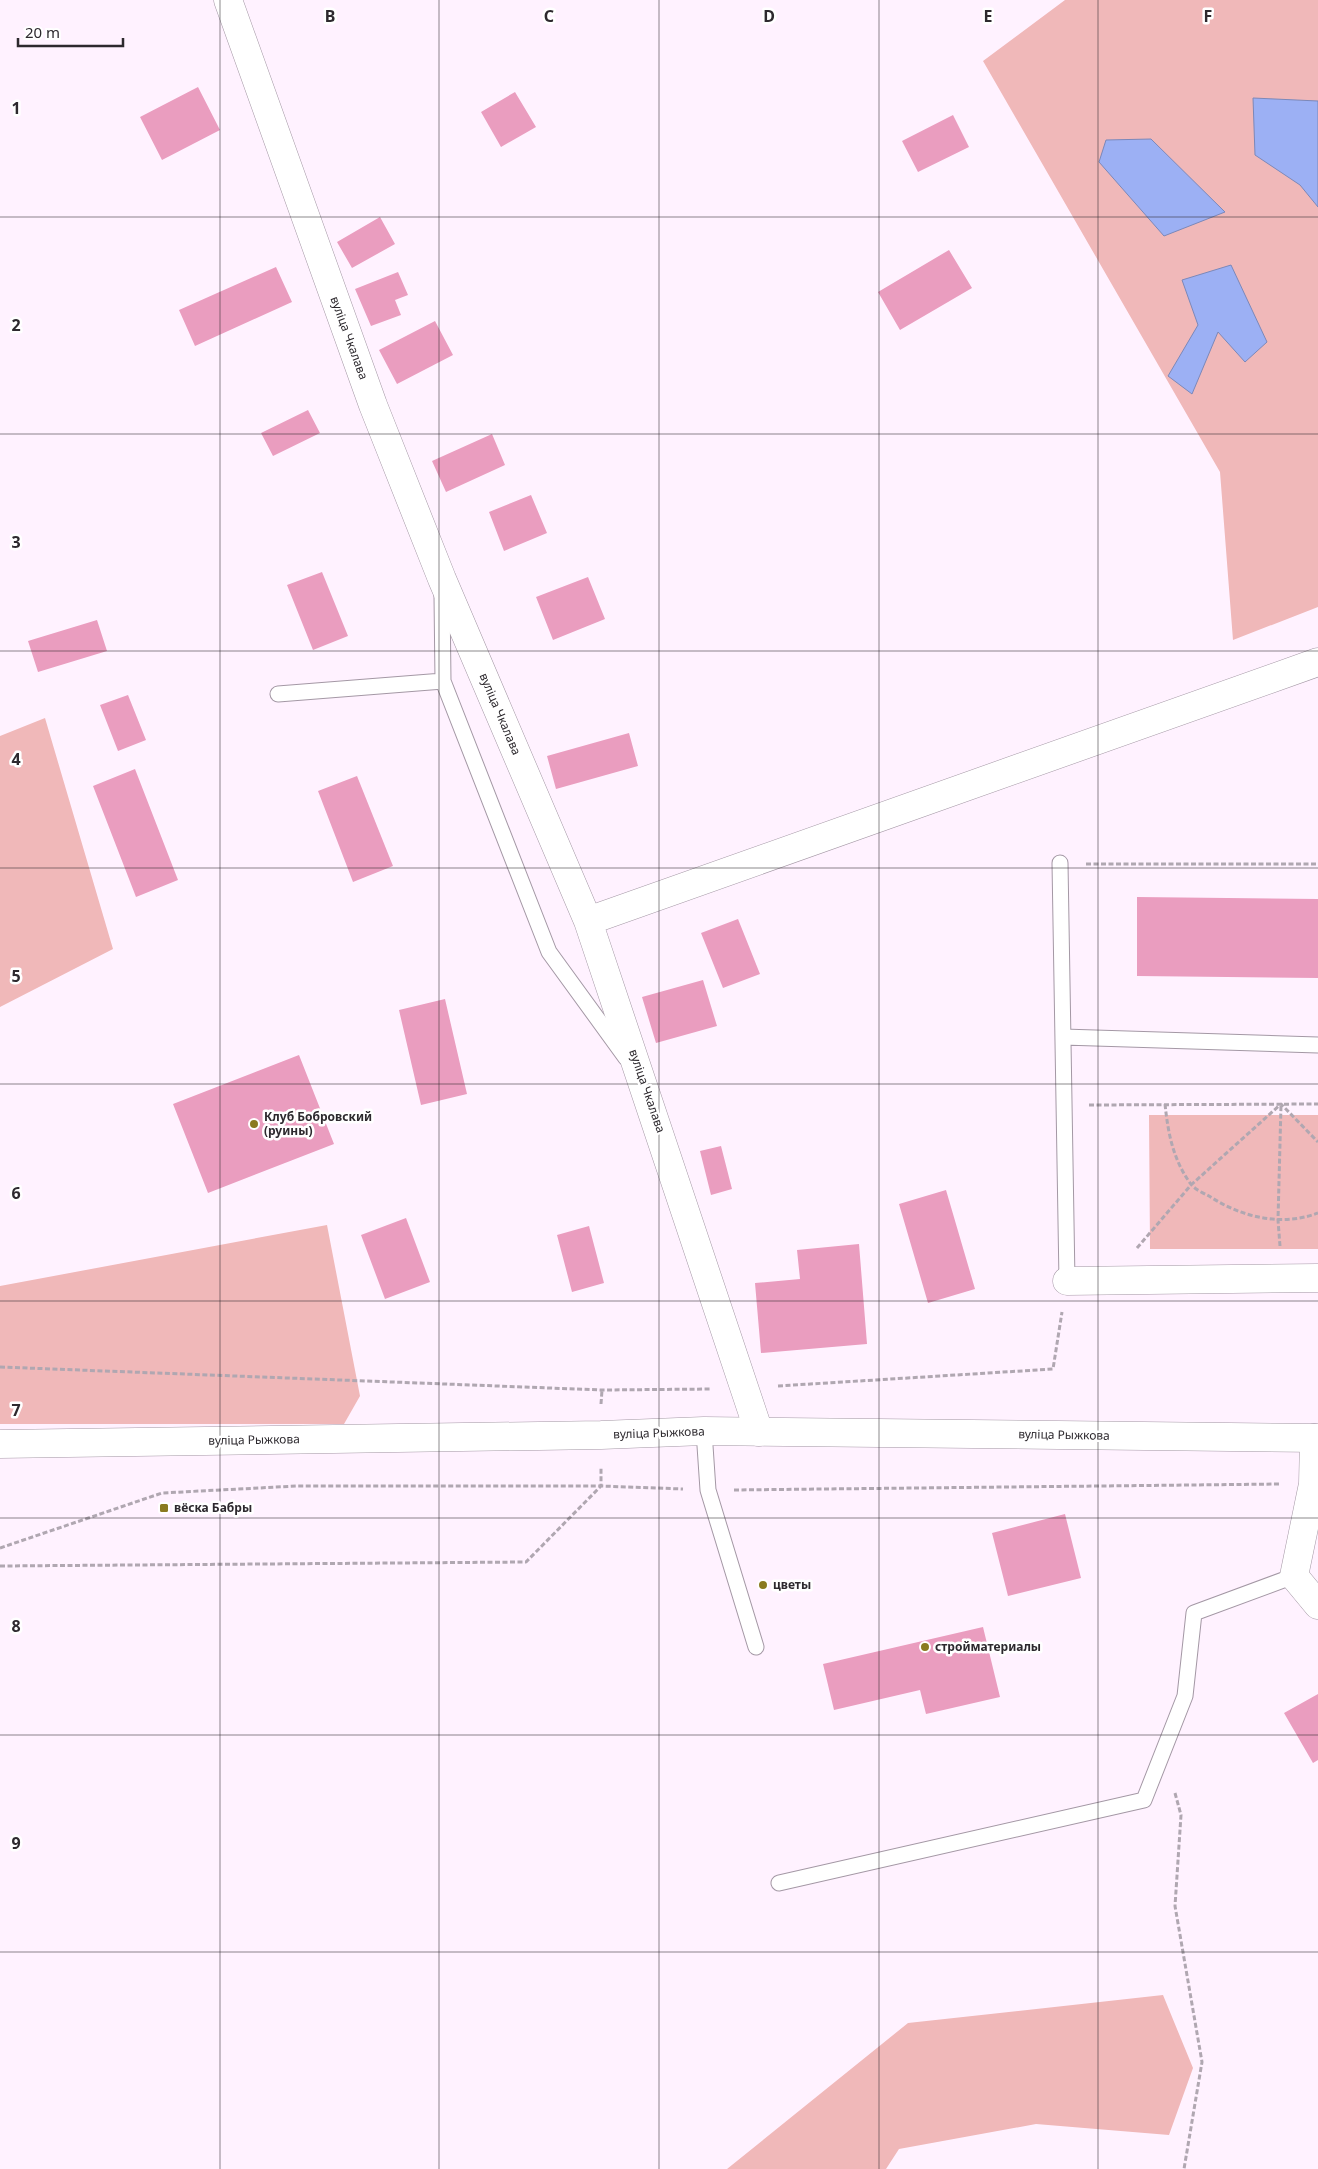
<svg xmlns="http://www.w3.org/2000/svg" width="1318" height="2169" font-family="'Noto Sans',sans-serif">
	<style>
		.green { fill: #f0b8b9 }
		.water { fill: #9cb0f4; stroke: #7b88b9 }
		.building { fill: #ea9dbf }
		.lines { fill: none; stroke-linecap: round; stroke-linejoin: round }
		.service-casing { stroke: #a498a5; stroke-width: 17 }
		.minor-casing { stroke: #a498a5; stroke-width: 29 }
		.secondary-casing { stroke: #a498a5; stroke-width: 29 }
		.path { stroke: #b0a7b1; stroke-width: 3; stroke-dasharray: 5 2.5; stroke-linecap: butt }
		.service { stroke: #fff; stroke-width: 15 }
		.minor { stroke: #fff; stroke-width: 28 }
		.secondary { stroke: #fff; stroke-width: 28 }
		.grid { fill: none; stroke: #2d292e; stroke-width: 1; stroke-opacity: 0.55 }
		.poi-dot { fill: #8a7a1f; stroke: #fff; stroke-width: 2 }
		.labels { text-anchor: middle; stroke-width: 5; stroke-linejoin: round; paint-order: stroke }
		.street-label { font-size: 12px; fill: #2d292e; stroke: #fff }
		.poi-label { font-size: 12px; font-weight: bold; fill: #2d292e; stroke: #fff; text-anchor: start }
		.grid-label { font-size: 16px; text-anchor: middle; font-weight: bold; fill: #2d292e; stroke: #fff; stroke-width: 5; stroke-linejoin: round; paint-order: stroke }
	</style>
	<rect width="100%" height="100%" fill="#fff2ff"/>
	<!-- green -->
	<path class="green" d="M1065,0H1318V607L1233,640L1220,472L983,61Z
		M45,718L113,949L0,1007V736Z
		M1149,1115H1318V1249H1150Z
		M327,1225L360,1396L344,1424H0V1286Z
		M1163,1995L1193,2068L1169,2135L1036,2124L899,2149L886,2169H727L908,2023Z"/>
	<!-- water -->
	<path class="water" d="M1253,98L1318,101V207L1300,185L1255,155Z
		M1151,139L1225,212L1164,236L1099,162L1106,140Z
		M1231,265L1267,342L1245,362L1218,332L1192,394L1168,376L1198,325L1182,280Z"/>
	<!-- building -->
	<path class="building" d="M198,87L220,130L162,160L140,117Z
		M515,92L536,127L501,147L481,112Z
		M953,115L969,147L918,172L902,141Z
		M380,217L395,244L352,268L337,242Z
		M949,250L972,288L900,330L878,292Z
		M276,267L292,302L195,346L179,310Z
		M398,272L408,295L395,300L401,315L371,326L355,289Z
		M435,321L453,355L397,384L379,350Z
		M308,410L320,433L273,456L261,433Z
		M492,434L505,465L446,492L432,461Z
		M531,495L547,533L504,551L489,512Z
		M322,572L348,636L313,650L287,585Z
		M588,577L605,619L553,640L536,597Z
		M97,620L107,651L38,672L28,641Z
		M128,695L146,740L118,751L100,705Z
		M629,733L638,766L556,789L547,756Z
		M135,769L178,880L136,897L93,786Z
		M357,776L393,866L353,882L318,791Z
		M1137,897L1318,899V978L1137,976Z
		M738,919L760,974L723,988L701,933Z
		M703,980L717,1026L656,1043L642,997Z
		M445,999L467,1094L421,1105L399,1010Z
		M299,1055L334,1144L208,1193L173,1104Z
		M721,1146L732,1189L711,1195L700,1151Z
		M946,1190L975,1289L928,1303L899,1204Z
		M406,1218L430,1282L385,1299L361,1235Z
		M589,1226L604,1283L572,1292L557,1235Z
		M859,1244L867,1344L761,1353L755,1283L800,1279L797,1250Z
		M1065,1514L1081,1578L1008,1596L992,1533Z
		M983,1627L1000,1697L926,1714L920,1690L834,1710L823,1664Z
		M1318,1694V1760L1313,1763L1284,1713Z"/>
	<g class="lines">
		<!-- service casing -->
		<g class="service-casing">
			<path id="service" d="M442,596L443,681L549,952L626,1058
				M278,694L443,681
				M1060,863L1067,1281
				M1063,1037L1318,1045
				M704,1431L708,1490L756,1647
				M779,1883L1144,1800L1185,1696L1194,1613L1294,1576"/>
		</g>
		<!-- minor casing -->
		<g class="minor-casing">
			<path id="minor" d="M228,0L373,405L442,579L588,921L759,1432
				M588,921L1318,662
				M1067,1281L1318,1278
				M1314,1438L1313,1484L1294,1576L1318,1605"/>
		</g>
		<!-- secondary casing -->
		<g class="secondary-casing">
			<path id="secondary" d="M0,1444L601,1435L704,1431L1318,1438"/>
		</g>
		<!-- path -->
		<path class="path" d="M1086,864H1318
			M1165,1104C1168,1133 1173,1159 1190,1183C1194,1189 1203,1193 1209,1196C1241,1217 1281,1227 1318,1213
			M1089,1105L1318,1104
			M1280,1246L1278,1220L1281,1105
			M1137,1248L1191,1185L1281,1104L1318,1142
			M0,1367L602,1390L711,1389
			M778,1386L1053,1369L1062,1312
			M601,1404L602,1390
			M734,1490L1280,1484
			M0,1548L162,1493L297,1486H601L683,1489
			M0,1566L526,1562L601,1486V1468
			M1175,1793L1181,1815L1175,1906L1202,2062L1184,2169"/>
		<!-- service -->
		<use href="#service" class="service"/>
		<!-- minor -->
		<use href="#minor" class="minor"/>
		<!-- secondary -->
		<use href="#secondary" class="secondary"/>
	</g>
	<!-- grid -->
	<path class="grid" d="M220,0V2169M439,0V2169M659,0V2169M879,0V2169M1098,0V2169M0,217H1318M0,434H1318M0,651H1318M0,868H1318M0,1084H1318M0,1301H1318M0,1518H1318M0,1735H1318M0,1952H1318"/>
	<!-- markers -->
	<g class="poi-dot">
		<circle cx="254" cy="1124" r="5"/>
		<rect x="159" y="1503" width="10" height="10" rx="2.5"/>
		<circle cx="763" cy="1585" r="5"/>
		<circle cx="925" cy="1647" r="5"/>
	</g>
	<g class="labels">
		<!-- street labels -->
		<g class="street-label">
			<text transform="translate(349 338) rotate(70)" y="4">вуліца Чкалава</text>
			<text transform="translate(500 714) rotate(67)" y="4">вуліца Чкалава</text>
			<text transform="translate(647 1091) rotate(71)" y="4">вуліца Чкалава</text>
			<text transform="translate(659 1433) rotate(-2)" y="4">вуліца Рыжкова</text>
			<text transform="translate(1064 1435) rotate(1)" y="4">вуліца Рыжкова</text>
			<text transform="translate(254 1440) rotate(-1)" y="4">вуліца Рыжкова</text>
		</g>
		<!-- poi labels -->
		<g class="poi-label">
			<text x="264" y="1121">Клуб Бобровский<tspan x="264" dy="14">(руины)</tspan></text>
			<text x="174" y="1512">вёска Бабры</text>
			<text x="773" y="1589">цветы</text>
			<text x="935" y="1651">стройматериалы</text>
		</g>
	</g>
	<g class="grid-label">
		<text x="330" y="22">B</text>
		<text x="549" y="22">C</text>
		<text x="769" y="22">D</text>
		<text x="988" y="22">E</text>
		<text x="1208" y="22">F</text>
		<text x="16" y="114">1</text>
		<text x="16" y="331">2</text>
		<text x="16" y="548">3</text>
		<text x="16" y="765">4</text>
		<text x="16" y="982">5</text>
		<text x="16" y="1199">6</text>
		<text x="16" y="1416">7</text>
		<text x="16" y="1632">8</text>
		<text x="16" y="1849">9</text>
	</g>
	<!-- scale -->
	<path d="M18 38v8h105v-8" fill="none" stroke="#2d292e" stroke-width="2.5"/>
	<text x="25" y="38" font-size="15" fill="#2d292e" stroke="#ffffff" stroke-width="4" paint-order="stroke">20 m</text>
</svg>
